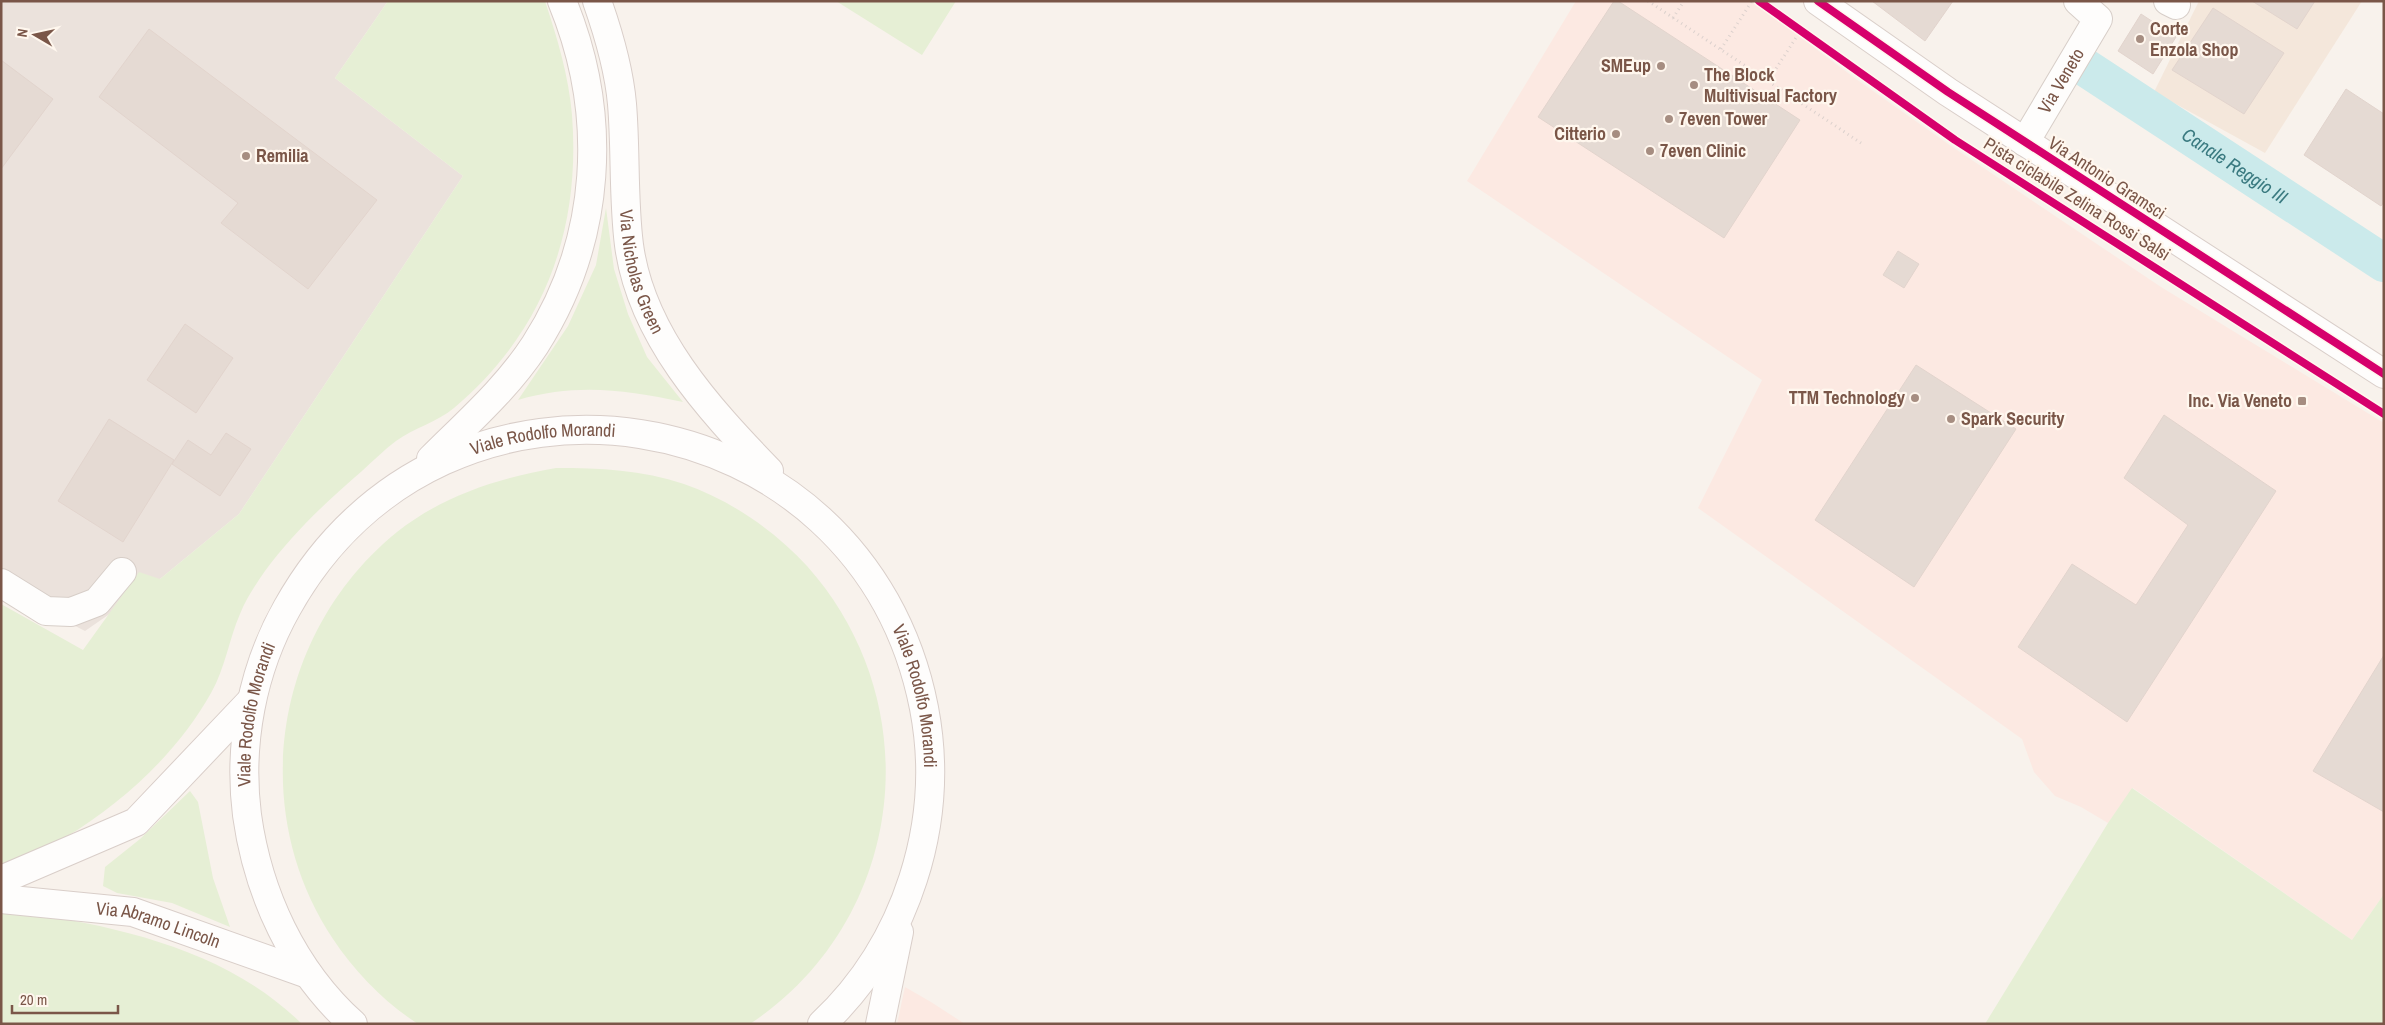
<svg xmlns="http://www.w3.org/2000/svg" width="2385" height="1025" font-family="'Archivo Narrow',sans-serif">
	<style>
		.residential { fill: #f4e7db }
		.commercial { fill: #fce9e2 }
		.industrial { fill: #ebe2dc }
		.green { fill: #e6efd5 }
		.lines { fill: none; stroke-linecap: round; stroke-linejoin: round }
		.canal { stroke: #cbeaeb; stroke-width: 38 }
		.building { fill: #e5dad3; stroke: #e2d4cd }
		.street-casing { stroke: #d7cec8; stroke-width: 30 }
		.secondary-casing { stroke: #d9cec9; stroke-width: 30 }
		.path { stroke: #dcd1cd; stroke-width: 3; stroke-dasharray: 1 4; stroke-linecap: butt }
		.street { stroke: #fefdfc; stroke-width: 28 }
		.secondary { stroke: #fefdfc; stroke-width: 28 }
		.cycleway-casing { stroke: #fff7ee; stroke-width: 11 }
		.cycleway { stroke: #d6006c; stroke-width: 8 }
		.poi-dot { fill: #a68d81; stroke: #fff7ee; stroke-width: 2 }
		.labels { text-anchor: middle; stroke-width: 4.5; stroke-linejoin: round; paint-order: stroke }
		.poi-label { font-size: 18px; font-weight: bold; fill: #7a5648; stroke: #fff7ee; text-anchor: start }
		.street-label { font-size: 18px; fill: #7a5648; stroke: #fff7ee }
		.water-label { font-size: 19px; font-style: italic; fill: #3a7a80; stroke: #fff7ee }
	</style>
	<rect width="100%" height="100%" fill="#f8f2ec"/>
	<!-- residential -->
	<path class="residential" d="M2199,1H2362L2265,153L2154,92Z"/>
	<!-- commercial -->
	<path class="commercial" d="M1576,1H1752L1856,79L1951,146L2161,287L2384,423V894L2352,940L2133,788L2108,823L2081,807L2055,796L2034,772L2022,739L1698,508L1762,380L1467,181Z
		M905,987L931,1002L965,1024H897Z"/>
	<!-- industrial -->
	<path class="industrial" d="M1,1H388L335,78L463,176L239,514L160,579L85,631L46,611L1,583Z"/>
	<!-- green -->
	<path class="green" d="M388,1H545C557,37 569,77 572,115C581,231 544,332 454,408C437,422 414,428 396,441C384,450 373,461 362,471C327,501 293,533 265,571C256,584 246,599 240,614C229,639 225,669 211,693C178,752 124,802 66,837C46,850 23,859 1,869V604L83,650L139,572L160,579L239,514L463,176L335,78Z
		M836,1H956L922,55Z
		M606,208L614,269L628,314L647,357L683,402C624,390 578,383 518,400L568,326L596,265Z
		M556,468C600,468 642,470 684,484C730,500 774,530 807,566C931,705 906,920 750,1024H418C384,1002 355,972 333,939C246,808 275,631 397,532C444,495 499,478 556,468Z
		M2132,788L2352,940L2384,894V1024H1985L2108,823Z
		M190,791L198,802L213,878L230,927L172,903L117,893L103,886L105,867L140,839Z
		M24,912C124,928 228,951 302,1024H1V913Z"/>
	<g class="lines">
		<!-- canal -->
		<path class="canal" id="s1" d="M2086,68L2384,263"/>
	</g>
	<!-- building -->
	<path class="building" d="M1614,1H1618L1800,120L1724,238L1538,117Z
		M1872,1H1953L1925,41Z
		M2252,1H2315L2297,29Z
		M2213,8L2284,53L2244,114L2172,70Z
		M2141,14L2176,37L2153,74L2118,51Z
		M149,29L377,200L308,289L221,223L238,203L99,97Z
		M1,60L53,99L1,169Z
		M2346,89L2384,114V202L2381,206L2304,155Z
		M1898,251L1919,264L1904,288L1883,275Z
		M185,324L233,358L196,413L147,380Z
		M1916,365L2016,429L1914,587L1815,520Z
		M2164,415L2276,491L2127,722L2018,647L2072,564L2136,605L2188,525L2124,478Z
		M109,419L174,460L123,542L58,501Z
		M226,433L251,449L220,496L172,464L188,440L211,455Z
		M2384,655V812L2313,771Z"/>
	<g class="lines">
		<!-- street casing -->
		<g class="street-casing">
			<g id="street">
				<path d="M2168,1L2176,5"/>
				<path id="s2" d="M2025,142L2098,19L2078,1"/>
				<path d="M1,583L46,611L71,612L97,602L122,572"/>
			</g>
		</g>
		<!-- secondary casing -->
		<g class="secondary-casing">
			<g id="secondary">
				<path id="s3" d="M597,1C609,35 619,69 622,104C626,151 623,198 629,245C641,335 708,408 769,471"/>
				<path d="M1818,1L1948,92L2384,374"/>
				<path d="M431,459C467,423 507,388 535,345C602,240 609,115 562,1"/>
				<path d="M1,880L136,822L251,701"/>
				<path id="s4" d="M1,899L133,912L308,974"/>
				<path id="s5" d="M353,1024C293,970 258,894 247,815C238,744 252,670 287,608C443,327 862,392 924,708C946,822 907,944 822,1024"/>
				<path d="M880,1024L899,932"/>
			</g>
		</g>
		<!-- path -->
		<path class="path" d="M1648,1L1861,143
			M1673,18L1684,1
			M1721,49L1752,1
			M1768,81L1801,30"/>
		<!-- street -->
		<use href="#street" class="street"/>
		<!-- secondary -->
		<use href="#secondary" class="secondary"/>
		<!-- cycleway casing -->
		<g class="cycleway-casing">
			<path id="cycleway" d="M1759,1L1955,140L2384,414
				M1818,1L1948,92L2384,374"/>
		</g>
		<!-- cycleway -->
		<use href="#cycleway" class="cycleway"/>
	</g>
	<!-- markers -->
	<g class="poi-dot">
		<circle cx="2140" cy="39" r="5"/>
		<circle cx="1661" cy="66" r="5"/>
		<circle cx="1694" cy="85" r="5"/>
		<circle cx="1669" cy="119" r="5"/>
		<circle cx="1616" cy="134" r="5"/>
		<circle cx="1650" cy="151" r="5"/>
		<circle cx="246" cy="156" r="5"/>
		<circle cx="1915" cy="398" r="5"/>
		<rect x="2297" y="396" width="10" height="10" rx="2.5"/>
		<circle cx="1951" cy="419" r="5"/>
	</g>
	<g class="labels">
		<!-- poi labels -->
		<g class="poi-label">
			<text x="2150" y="35">Corte<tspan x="2150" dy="21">Enzola Shop</tspan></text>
			<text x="1651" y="72" text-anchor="end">SMEup</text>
			<text x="1704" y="81">The Block<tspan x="1704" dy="21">Multivisual Factory</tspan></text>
			<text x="1679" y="125">7even Tower</text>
			<text x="1606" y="140" text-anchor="end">Citterio</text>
			<text x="1660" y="157">7even Clinic</text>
			<text x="256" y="162">Remilia</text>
			<text x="1905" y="404" text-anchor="end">TTM Technology</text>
			<text x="2292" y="407" text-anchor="end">Inc. Via Veneto</text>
			<text x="1961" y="425">Spark Security</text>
		</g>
		<!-- street labels -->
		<g class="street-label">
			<text dy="6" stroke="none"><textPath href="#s2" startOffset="71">Via Veneto</textPath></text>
			<text transform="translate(2107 178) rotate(33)" y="6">Via Antonio Gramsci</text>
			<text transform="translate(2077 199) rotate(32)" y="6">Pista ciclabile Zelina Rossi Salsi</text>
			<text dy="6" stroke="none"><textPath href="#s3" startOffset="276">Via Nicholas Green</textPath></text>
			<text dy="6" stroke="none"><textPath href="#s5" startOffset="775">Viale Rodolfo Morandi</textPath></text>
			<text dy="6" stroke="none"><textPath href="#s5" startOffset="1281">Viale Rodolfo Morandi</textPath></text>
			<text dy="6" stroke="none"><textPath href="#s5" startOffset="341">Viale Rodolfo Morandi</textPath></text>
			<text dy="6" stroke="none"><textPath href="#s4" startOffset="160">Via Abramo Lincoln</textPath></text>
		</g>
		<!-- water labels -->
		<g class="water-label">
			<text dy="7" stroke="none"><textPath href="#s1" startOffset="178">Canale Reggio III</textPath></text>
		</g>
	</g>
	<!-- border -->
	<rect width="2385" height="1025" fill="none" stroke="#7a5648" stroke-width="5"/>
	<!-- north arrow -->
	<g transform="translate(35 35) rotate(279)" stroke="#fff7ee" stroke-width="4" paint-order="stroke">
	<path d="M0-4L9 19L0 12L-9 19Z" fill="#7a5648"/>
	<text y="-8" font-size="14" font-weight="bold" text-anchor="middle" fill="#7a5648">N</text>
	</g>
	<!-- scale -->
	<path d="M12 1005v8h106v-8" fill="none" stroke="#7a5648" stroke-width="2.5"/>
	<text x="20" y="1005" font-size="15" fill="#7a5648" stroke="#fff7ee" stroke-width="4" paint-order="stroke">20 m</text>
</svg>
